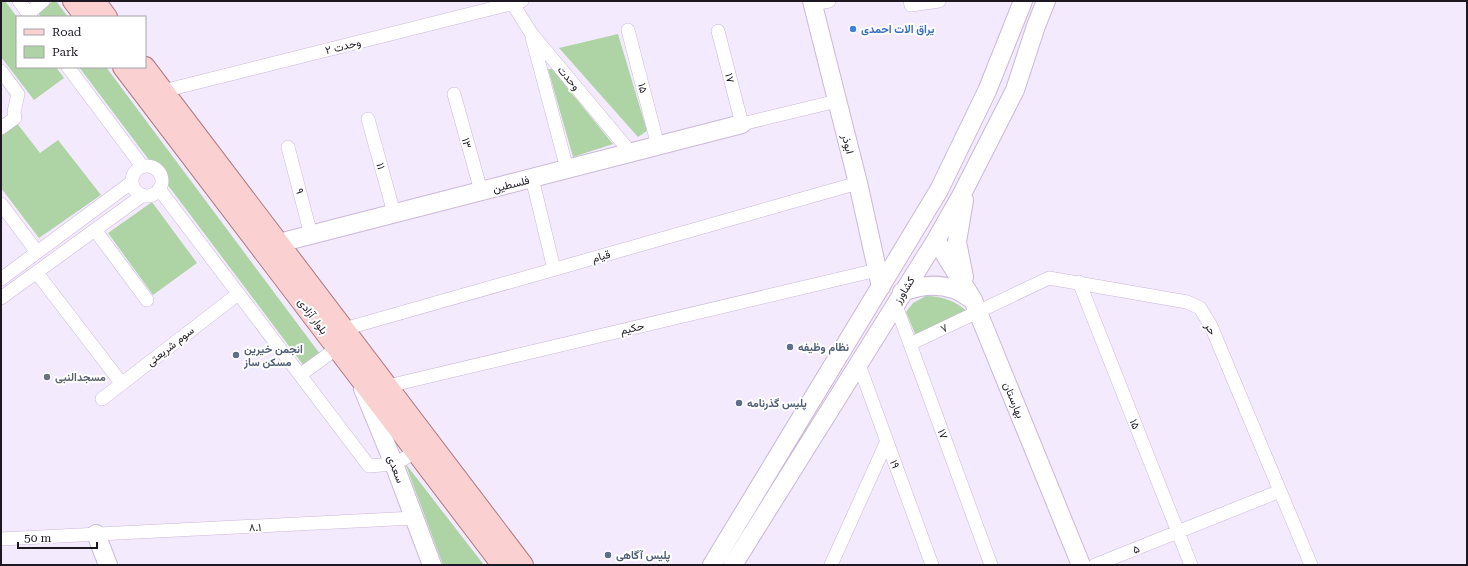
<svg xmlns="http://www.w3.org/2000/svg" width="1468" height="566" font-family="'Roboto Serif',Vazirmatn,serif">
	<style>
		.green { fill: #aed4a5 }
		.lines { fill: none; stroke-linecap: round; stroke-linejoin: round }
		.street-casing { stroke: #c9b8d8; stroke-width: 14 }
		.secondary-casing { stroke: #c9b8d8; stroke-width: 20 }
		.primary-casing { stroke: #ac7a80; stroke-width: 22 }
		.street { stroke: #fff; stroke-width: 13 }
		.secondary { stroke: #fff; stroke-width: 18 }
		.primary { stroke: #fbd0d1; stroke-width: 20 }
		.shop-dot { fill: #3f7fe0; stroke: #fff; stroke-width: 1.5 }
		.service-dot { fill: #5c6f8a; stroke: #fff; stroke-width: 1.5 }
		.worship-dot { fill: #6b7280; stroke: #fff; stroke-width: 1.5 }
		.labels { text-anchor: middle; stroke-width: 4; stroke-linejoin: round; paint-order: stroke }
		.shop-label { font-size: 11px; font-weight: bold; fill: #366cbe; stroke: #fff; text-anchor: start }
		.street-label { font-size: 11px; fill: #1d1722; stroke: #fff }
		.service-label { font-size: 11px; font-weight: bold; fill: #4e5e75; stroke: #fff; text-anchor: start }
		.worship-label { font-size: 11px; font-weight: bold; fill: #5b616d; stroke: #fff; text-anchor: start }
	</style>
	<rect width="100%" height="100%" fill="#f4eafe"/>
	<!-- green -->
	<path class="green" d="M1,1H5L17,17V67H56L64,78L34,100L1,57Z
		M53,1H56L68,17H41L38,13Z
		M618,34L647,131L638,137L559,48Z
		M79,67H106L320,354L304,366Z
		M548,69H552L613,144L573,157Z
		M16,122L40,153L58,140L101,195L39,238L1,188V132Z
		M152,202L197,263L153,295L108,233Z
		M926,296C943,296 955,301 968,312L916,336L906,312L913,303Z
		M405,463L484,565H443Z"/>
	<g class="lines">
		<!-- street casing -->
		<g class="street-casing">
			<path id="street" d="M19,1L31,17
				M511,1L531,33L631,153
				M910,1L911,5L939,1
				M813,4L829,1
				M29,13L43,1
				M628,30L658,146
				M718,31L742,124L837,101
				M532,37L567,169
				M68,67L142,166
				M1,71L18,94L14,112L15,118L1,128
				M163,91L522,1
				M454,94L481,191
				M368,119L394,213
				M288,147L311,235
				M132 181a15 15 0 1 1 30 0a15 15 0 1 1-30 0Z
				M532,178L554,269
				M159,189L369,466L394,464L416,452
				M1,204L37,252
				M95,230L147,300
				M37,273L122,384
				M1,279L132,182
				M1079,282L1191,565
				M1,298L143,195
				M895,303L991,565
				M344,329L858,183
				M910,344L1049,278L1187,302L1200,308L1211,326L1311,565
				M858,362L932,565
				M300,375L337,348
				M388,386L877,270
				M102,399L238,294
				M1,539L414,518
				M831,565L887,441
				M1095,565L1280,491"/>
		</g>
		<!-- secondary casing -->
		<g class="secondary-casing">
			<path id="secondary" d="M812,1L858,183L881,287
				M964,200L957,242L964,277
				M936,240L973,300L1081,565
				M279,243L742,124
				M902,292C926,283 950,282 971,299
				M363,389L394,464L432,565
				M96,534L108,565
				M712,565L939,190L987,91L1023,1
				M733,565L936,240L961,196L1015,90L1036,26L1046,1"/>
		</g>
		<!-- primary casing -->
		<g class="primary-casing">
			<path id="primary" d="M73,1L85,17
				M95,1L107,17
				M123,67L502,565
				M145,67L523,565"/>
		</g>
		<!-- street -->
		<use href="#street" class="street"/>
		<!-- secondary -->
		<use href="#secondary" class="secondary"/>
		<!-- primary -->
		<use href="#primary" class="primary"/>
	</g>
	<!-- markers -->
	<circle class="shop-dot" cx="853" cy="29" r="4"/>
	<g class="service-dot">
		<circle cx="790" cy="347" r="4"/>
		<circle cx="236" cy="355" r="4"/>
		<circle cx="739" cy="403" r="4"/>
		<circle cx="608" cy="555" r="4"/>
	</g>
	<circle class="worship-dot" cx="47" cy="377" r="4"/>
	<g class="labels">
		<!-- shop labels -->
		<g class="shop-label">
			<text x="861" y="33">یراق الات احمدی</text>
		</g>
		<!-- street labels -->
		<g class="street-label">
			<text transform="translate(343 46) rotate(-14)" y="4">وحدت ۲</text>
			<text transform="translate(569 78) rotate(50)" y="4">وحدت</text>
			<text transform="translate(730 78) rotate(75)" y="4">۱۷</text>
			<text transform="translate(643 88) rotate(75)" y="4">۱۵</text>
			<text transform="translate(467 143) rotate(75)" y="4">۱۳</text>
			<text transform="translate(848 144) rotate(76)" y="4">ابوذر</text>
			<text transform="translate(381 166) rotate(75)" y="4">۱۱</text>
			<text transform="translate(511 184) rotate(-14)" y="4">فلسطین</text>
			<text transform="translate(300 191) rotate(75)" y="4">۹</text>
			<text transform="translate(601 256) rotate(-16)" y="4">قیام</text>
			<text transform="translate(904 290) rotate(-58)" y="4">کشاورز</text>
			<text transform="translate(313 316) rotate(53)" y="4">بلوار آزادی</text>
			<text transform="translate(632 328) rotate(-13)" y="4">حکیم</text>
			<text transform="translate(944 328) rotate(-25)" y="4">۷</text>
			<text transform="translate(1211 329) rotate(64)" y="4">حر</text>
			<text transform="translate(170 346) rotate(-38)" y="4">سوم شریعتی</text>
			<text transform="translate(1014 400) rotate(68)" y="4">بهارستان</text>
			<text transform="translate(1135 424) rotate(68)" y="4">۱۵</text>
			<text transform="translate(943 434) rotate(70)" y="4">۱۷</text>
			<text transform="translate(895 464) rotate(70)" y="4">۱۹</text>
			<text transform="translate(396 469) rotate(69)" y="4">سعدی</text>
			<text transform="translate(255 527) rotate(-2)" y="4">۸.۱</text>
			<text transform="translate(1136 549) rotate(-22)" y="4">۵</text>
		</g>
		<!-- service labels -->
		<g class="service-label">
			<text x="798" y="351">نظام وظیفه</text>
			<text x="244" y="353">انجمن خیرین<tspan x="244" dy="13">مسکن ساز</tspan></text>
			<text x="747" y="407">پلیس گذرنامه</text>
			<text x="616" y="559">پلیس آگاهی</text>
		</g>
		<!-- worship labels -->
		<g class="worship-label">
			<text x="55" y="381">مسجدالنبی</text>
		</g>
	</g>
	<!-- border -->
	<rect width="1468" height="566" fill="none" stroke="#1d1722" stroke-width="4"/>
	<!-- legend -->
	<rect x="16" y="16" width="130" height="52" fill="#ffffff" stroke="#a5a2a7"/>
	<rect x="24" y="29" width="20" height="6" fill="#fbd0d1" stroke="#a5a2a7"/>
	<text x="52" y="36" font-size="12" fill="#1d1722">Road</text>
	<rect x="24" y="46" width="20" height="12" fill="#aed4a5" stroke="#a5a2a7"/>
	<text x="52" y="56" font-size="12" fill="#1d1722">Park</text>
	<!-- scale -->
	<path d="M18 542v6h79v-6" fill="none" stroke="#1d1722" stroke-width="2"/>
	<text x="24" y="542" font-size="12" fill="#1d1722" stroke="#ffffff" stroke-width="3" paint-order="stroke">50 m</text>
</svg>
